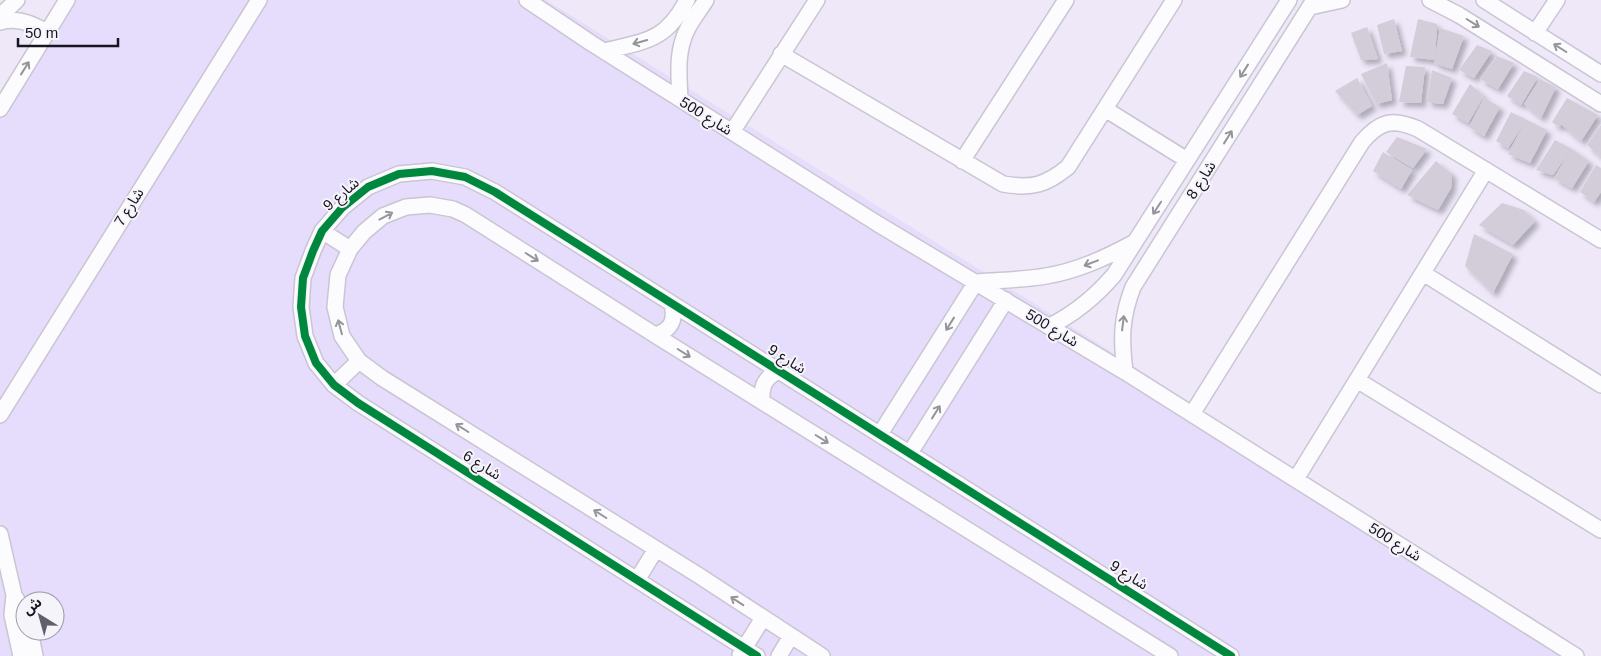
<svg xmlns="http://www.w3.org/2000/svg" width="1601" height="656" font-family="Helvetica,'Noto Sans Arabic',sans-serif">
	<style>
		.built { fill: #e6dcfb; fill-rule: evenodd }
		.building { fill: #d3ccd9; filter: url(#shadow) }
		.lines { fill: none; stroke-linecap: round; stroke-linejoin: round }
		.minor-casing { stroke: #cac5d2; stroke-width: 18 }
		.minor { stroke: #fcfcfe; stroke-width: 15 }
		.cycleway-casing { stroke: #f6f4fb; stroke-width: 11 }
		.cycleway { stroke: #00873e; stroke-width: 8 }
		.oneway { stroke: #95949a }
		.labels { text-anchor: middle; stroke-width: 4; stroke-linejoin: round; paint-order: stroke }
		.street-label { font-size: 15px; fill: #181420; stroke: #f6f4fb }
	</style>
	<defs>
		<filter id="shadow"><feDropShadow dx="4.5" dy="4.5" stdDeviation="2.5" flood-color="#0004"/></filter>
	</defs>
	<rect width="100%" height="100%" fill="#eee8f9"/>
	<!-- built -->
	<path class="built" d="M61,0H546L1088,337L1583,656H0V98ZM25,601H55V631H25Z"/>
	<!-- building -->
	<path class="building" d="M1394,19L1402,51L1384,54L1377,25Z
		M1418,19L1437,24L1435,58L1440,28L1464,36L1452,69L1434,63L1435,60L1410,57Z
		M1367,27L1378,59L1361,60L1351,33Z
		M1477,45L1492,51L1474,78L1459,70Z
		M1497,56L1514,63L1498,89L1480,79Z
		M1387,63L1392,100L1376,104L1361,74Z
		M1406,66L1425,67L1421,103L1399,102Z
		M1432,70L1452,78L1443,104L1427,102Z
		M1524,71L1538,77L1521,105L1507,96Z
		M1357,78L1372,106L1357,115L1335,91Z
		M1540,79L1556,87L1541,118L1524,104Z
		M1470,84L1484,96L1468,123L1452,114Z
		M1484,98L1500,107L1484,136L1469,127Z
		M1567,98L1598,115L1581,141L1561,124L1559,127L1552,122Z
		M1511,112L1547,130L1530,163L1508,154L1525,122L1508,148L1496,141Z
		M1601,125V157L1587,145Z
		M1397,137L1427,149L1413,168L1386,152Z
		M1555,140L1572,149L1589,161L1572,188L1554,178L1569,153L1553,175L1536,170Z
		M1383,152L1412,170L1401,189L1373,171Z
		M1436,161L1452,174L1451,188L1438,210L1407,195Z
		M1596,165L1601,168V192L1594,202L1580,192Z
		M1502,203L1524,210L1535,221L1513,245L1479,225Z
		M1474,234L1513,254L1493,293L1465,266Z"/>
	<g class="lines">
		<!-- minor casing -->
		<g class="minor-casing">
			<path id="minor" d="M527,0L591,43L878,224L1125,372L1576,656
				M1430,0L1459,15L1601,104
				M1484,0L1601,74
				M1310,7L1342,0
				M0,16L17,0
				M0,22C17,17 33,23 47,33
				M1535,33L1557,0
				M604,51C646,41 666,41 687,0
				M781,54L1003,184C1032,189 1046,185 1068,167L1174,0
				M680,99C679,76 676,52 687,30C692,19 700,10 706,0
				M0,109L67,0
				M1105,109L1187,160
				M732,132L817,0
				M962,161L1066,0
				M322,231L350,249
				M1423,273L1601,385
				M1050,326C1076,313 1095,297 1114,275L1289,0
				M655,335C671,330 676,321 672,304
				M1125,372C1121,339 1121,318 1133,287L1314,0
				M1357,380L1601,530
				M334,385L359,361
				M762,401C761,386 765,377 779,371
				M1192,414L1362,142C1380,121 1392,118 1418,129L1601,240
				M0,415L259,0
				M880,434L976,282C999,280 1023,280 1046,276C1077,271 1105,258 1133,243
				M910,453L1006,300
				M1296,479L1486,170
				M0,534L14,595L25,614
				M637,580L656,549
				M14,595L12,615L21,656
				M30,631L35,656
				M740,655L763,618
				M757,656L358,403L334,385L316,363L305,336L301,307L303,278L313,251L322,231L342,208L368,187L399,174L432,171L465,177L495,192L1231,656
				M779,656L791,636
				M822,656L698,575L382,378L359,361L342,336L335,307L338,275L350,249L364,232L383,216L406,207L430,205L453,209L466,215L655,335L1170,656"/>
		</g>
		<!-- minor -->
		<use href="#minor" class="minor"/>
		<!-- cycleway casing -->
		<g class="cycleway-casing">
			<path id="cycleway" d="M757,656L358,403L334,385L316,363L305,336L301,307L303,278L313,251L322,231L342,208L368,187L399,174L432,171L465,177L495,192L1231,656"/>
		</g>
		<!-- cycleway -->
		<use href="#cycleway" class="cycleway"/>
	</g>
	<!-- one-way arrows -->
	<defs><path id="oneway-shaft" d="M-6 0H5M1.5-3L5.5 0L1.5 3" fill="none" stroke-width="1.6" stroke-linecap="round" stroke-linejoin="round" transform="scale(1.25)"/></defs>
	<g class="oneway">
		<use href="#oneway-shaft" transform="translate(1473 23) rotate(32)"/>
		<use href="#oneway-shaft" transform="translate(640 42) rotate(164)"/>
		<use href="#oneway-shaft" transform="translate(1560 48) rotate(-148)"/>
		<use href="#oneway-shaft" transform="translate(25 68) rotate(-58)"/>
		<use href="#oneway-shaft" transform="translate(1244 71) rotate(122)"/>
		<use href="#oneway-shaft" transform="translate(1228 137) rotate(-58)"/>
		<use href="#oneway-shaft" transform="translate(1157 208) rotate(123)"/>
		<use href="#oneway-shaft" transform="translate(386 216) rotate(-28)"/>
		<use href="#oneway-shaft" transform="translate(532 257) rotate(32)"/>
		<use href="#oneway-shaft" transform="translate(1091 263) rotate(159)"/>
		<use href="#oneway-shaft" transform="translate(1123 323) rotate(-83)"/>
		<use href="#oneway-shaft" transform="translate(950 324) rotate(122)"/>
		<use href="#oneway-shaft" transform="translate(340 327) rotate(-105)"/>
		<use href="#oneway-shaft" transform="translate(684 353) rotate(32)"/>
		<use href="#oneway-shaft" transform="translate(936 412) rotate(-58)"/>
		<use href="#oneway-shaft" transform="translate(462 428) rotate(-148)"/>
		<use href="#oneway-shaft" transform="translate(822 439) rotate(32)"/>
		<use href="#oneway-shaft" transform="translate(600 514) rotate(-148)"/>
		<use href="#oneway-shaft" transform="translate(737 601) rotate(-147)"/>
	</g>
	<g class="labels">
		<!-- street labels -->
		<g class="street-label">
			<text transform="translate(706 116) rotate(32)" y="5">شارع 500</text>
			<text transform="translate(1201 180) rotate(-58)" y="5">شارع 8</text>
			<text transform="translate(341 194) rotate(-41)" y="5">شارع 9</text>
			<text transform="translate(129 207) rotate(-58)" y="5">شارع 7</text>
			<text transform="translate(1052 328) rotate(31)" y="5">شارع 500</text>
			<text transform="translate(787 359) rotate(32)" y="5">شارع 9</text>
			<text transform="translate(482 465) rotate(32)" y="5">شارع 6</text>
			<text transform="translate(1395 542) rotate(32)" y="5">شارع 500</text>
			<text transform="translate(1129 575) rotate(32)" y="5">شارع 9</text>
		</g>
	</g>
	<!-- north arrow -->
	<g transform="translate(40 616) rotate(323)"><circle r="24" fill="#f6f4fb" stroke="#9d9aa3"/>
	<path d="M0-4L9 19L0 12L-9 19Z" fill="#635e6c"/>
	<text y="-8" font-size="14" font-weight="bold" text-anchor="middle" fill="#181420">ش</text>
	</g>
	<!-- scale -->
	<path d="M18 38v8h100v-8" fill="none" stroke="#181420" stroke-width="2.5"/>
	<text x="25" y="38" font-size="15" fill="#181420" stroke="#f6f4fb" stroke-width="4" paint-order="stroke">50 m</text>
</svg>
